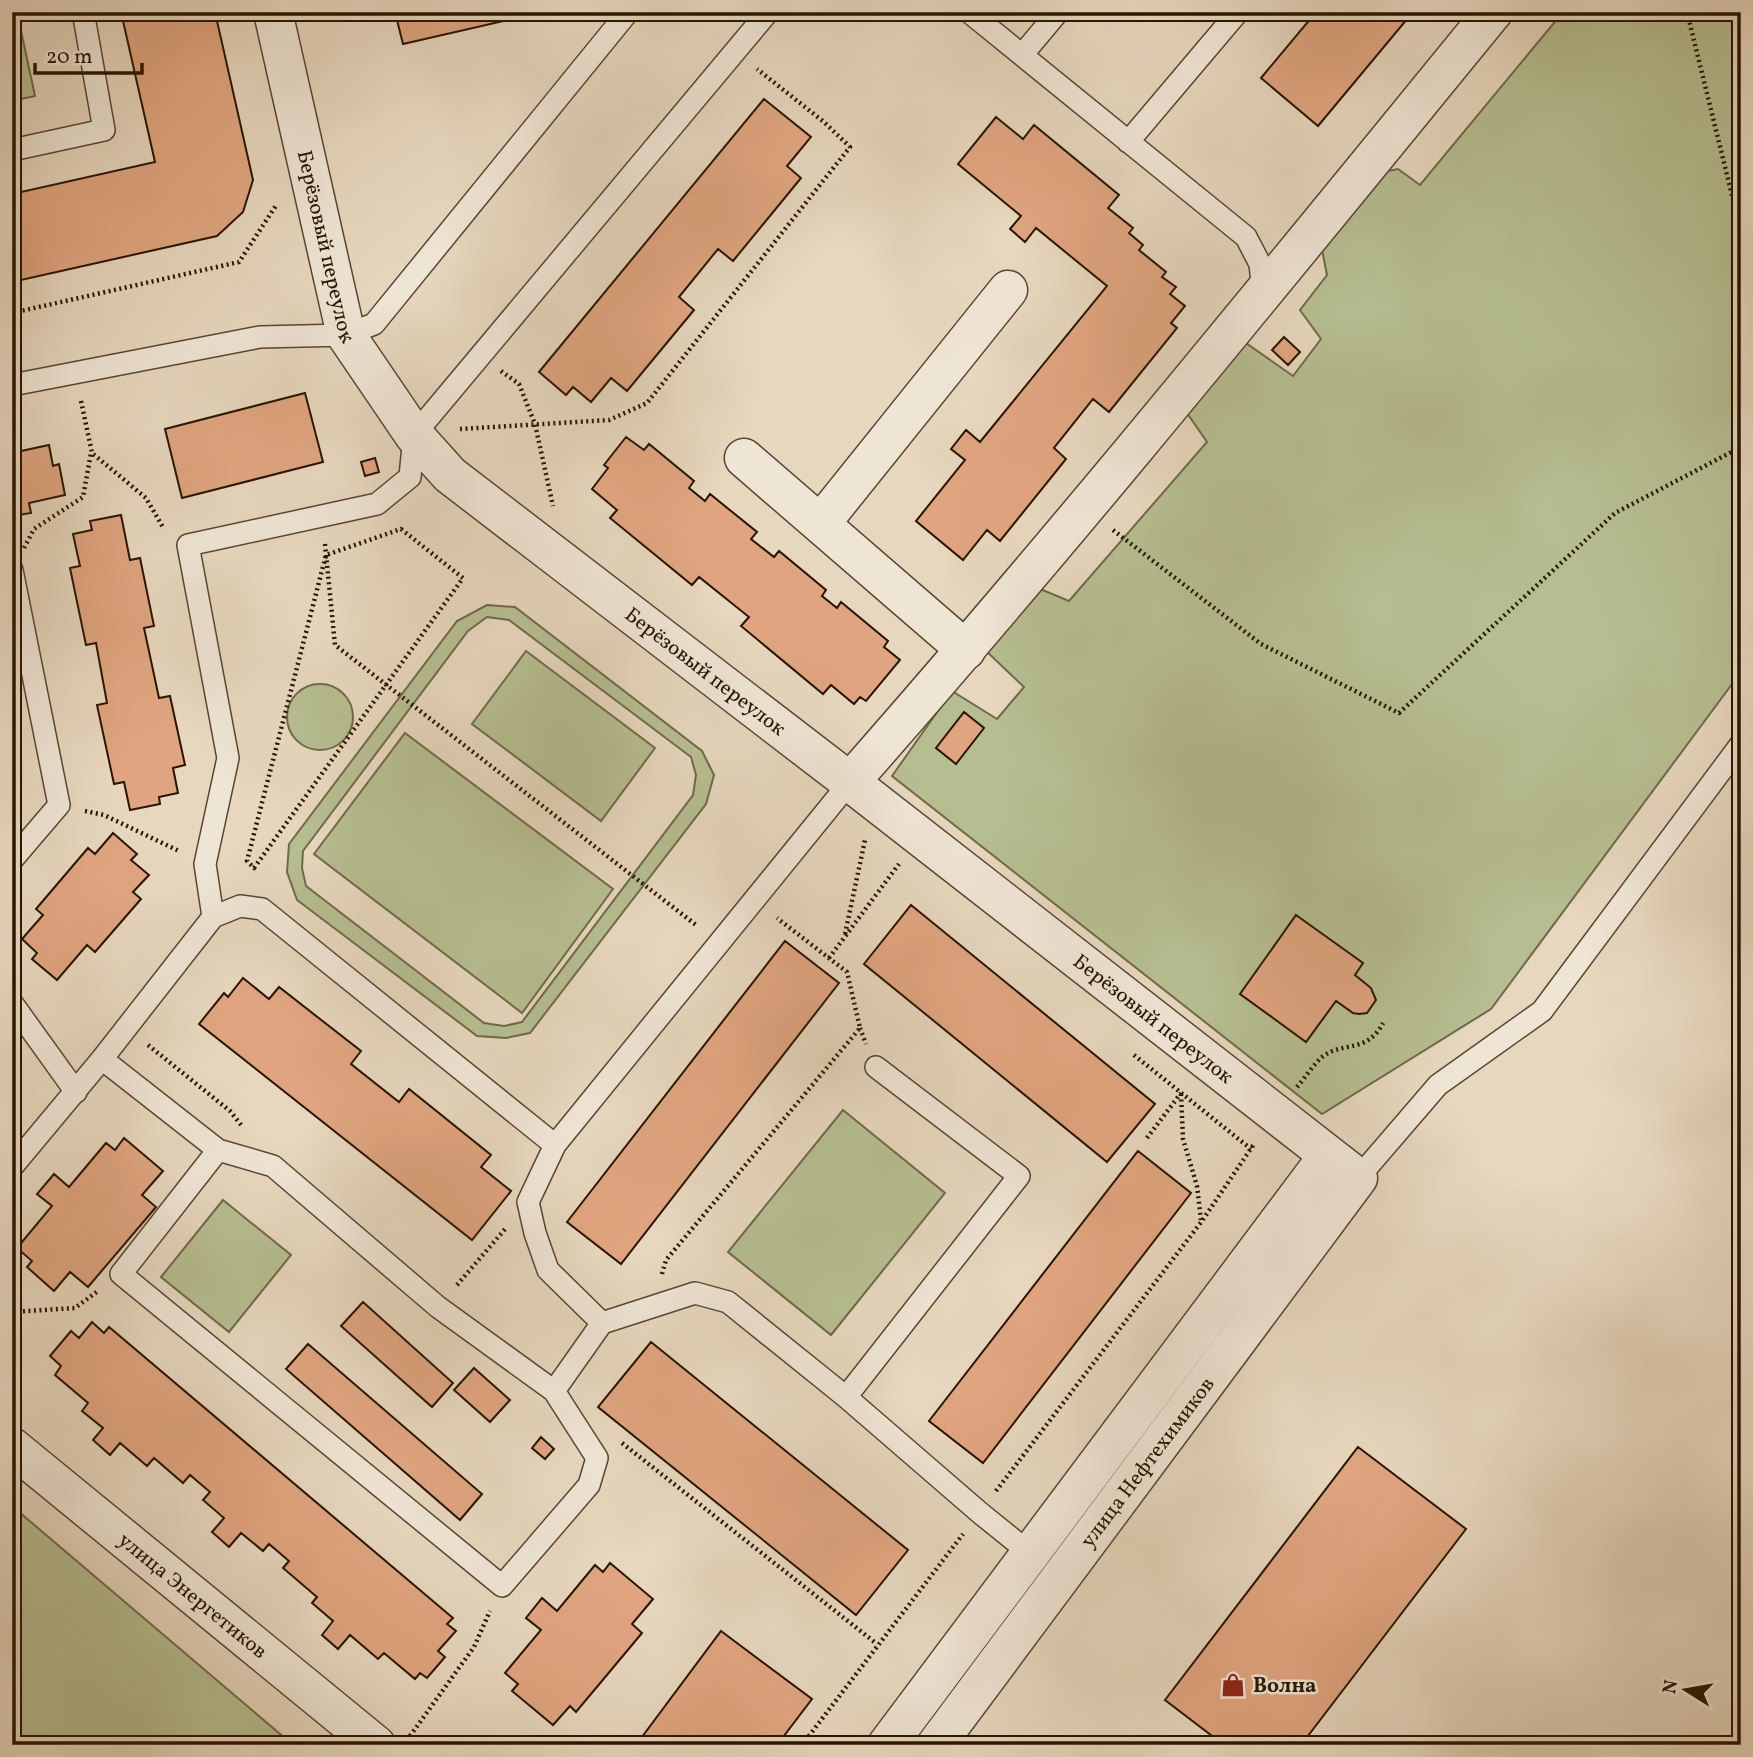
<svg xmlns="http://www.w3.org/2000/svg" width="1753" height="1757" font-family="Vollkorn,serif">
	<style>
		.green { fill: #b6be91; stroke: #6e6a48; stroke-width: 2; fill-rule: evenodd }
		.building { fill: #e0a580; stroke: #271500; stroke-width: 2 }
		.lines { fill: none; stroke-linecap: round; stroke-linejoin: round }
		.lane-casing { stroke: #574630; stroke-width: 24 }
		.street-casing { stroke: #574630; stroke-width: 41 }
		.path { stroke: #271500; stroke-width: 4.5; stroke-dasharray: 2 3.5; stroke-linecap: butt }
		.lane { stroke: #efe5d5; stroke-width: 21 }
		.street { stroke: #efe5d5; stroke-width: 38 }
		.labels { text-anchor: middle; stroke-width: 5; stroke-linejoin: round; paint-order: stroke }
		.street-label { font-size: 21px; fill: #271500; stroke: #efe5d5 }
		.poi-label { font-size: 21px; font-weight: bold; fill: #271500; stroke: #efe5d5; text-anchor: start }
	</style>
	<rect width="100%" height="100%" fill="#e7d7be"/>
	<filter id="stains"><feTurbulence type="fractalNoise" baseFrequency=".00286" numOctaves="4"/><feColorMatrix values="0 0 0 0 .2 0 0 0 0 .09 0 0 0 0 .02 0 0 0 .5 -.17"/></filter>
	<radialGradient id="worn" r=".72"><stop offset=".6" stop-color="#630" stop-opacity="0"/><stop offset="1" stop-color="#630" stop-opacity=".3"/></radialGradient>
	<!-- green -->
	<path class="green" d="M12,12H17L35,96L12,101Z
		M1563,12H1741V672L1491,1009L1322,1114L892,776L952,691L997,719L1024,687L984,649L1033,586L1069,601L1207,442L1187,413L1246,343L1293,376L1321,339L1300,310L1327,275L1320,240L1373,174L1398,169L1420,185Z
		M487,605L515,607L702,751L714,775L706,804L530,1033L506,1038L477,1036L297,900L287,872L289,844L457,621ZM487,617L509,620L691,757L696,775L693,795L522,1022L504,1026L484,1023L306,886L302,868L303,851L468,631Z
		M526,651L655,748L601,821L472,724Z
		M287 717a33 33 0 1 1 66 0a33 33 0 1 1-66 0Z
		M405,733L613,889L522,1013L314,854Z
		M843,1110L945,1193L831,1335L728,1252Z
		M223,1200L291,1255L229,1332L161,1277Z
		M12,1506L293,1745H12Z"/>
	<!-- building -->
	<path class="building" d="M121,12H215L253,180L243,212L217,236L12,282V194L155,162Z
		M395,12H543L403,44Z
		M1316,12H1413L1318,126L1261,78Z
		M764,99L811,137L787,166L801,178L733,261L718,249L679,297L694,310L627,391L611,378L591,402L573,387L566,395L539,372Z
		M996,117L1023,139L1034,125L1119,195L1108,208L1133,228L1129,233L1143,245L1139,250L1166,272L1162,277L1176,287L1170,294L1185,306L1171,323L1177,328L1109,412L1093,399L1054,448L1066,459L1000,541L987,530L963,560L916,521L965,460L951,449L966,430L980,442L1107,286L1036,228L1025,242L1010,229L1021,216L958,164Z
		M1284,337L1300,352L1288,365L1272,350Z
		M305,393L323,462L182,498L165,429Z
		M626,437L644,450L649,444L694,481L689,488L705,501L710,494L757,532L751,539L774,557L779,551L826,590L822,596L837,608L841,602L888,641L884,647L900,660L866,701L860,697L854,704L831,685L823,694L741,626L749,617L699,577L692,585L610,518L617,510L592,489L608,468L604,465Z
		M19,440L21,451L49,445L53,466L59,464L65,495L29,503L31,513L12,516V442Z
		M375,458L379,472L365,476L361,462Z
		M121,515L130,560L140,558L154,626L144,628L159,698L170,696L185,765L173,768L178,793L159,797L160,804L130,810L124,782L114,784L97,705L107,703L96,643L86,645L70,568L80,566L73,534L92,530L90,521Z
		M964,712L984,728L956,764L936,748Z
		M113,833L137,854L131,860L149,875L133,892L141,899L95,952L87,945L57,980L32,959L37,953L22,939L43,915L36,909L88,848L95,854Z
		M911,905L1155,1104L1107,1162L864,964Z
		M1296,915L1363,963L1355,975L1371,988L1376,1000L1367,1013L1359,1014L1353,1013L1336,1001L1306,1042L1240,994Z
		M785,941L839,983L621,1264L567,1222Z
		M243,978L269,999L279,987L361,1051L351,1064L399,1102L409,1089L491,1155L481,1167L511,1191L472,1240L199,1024L224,993L228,997Z
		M124,1138L163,1171L142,1195L156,1207L88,1287L70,1272L54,1291L27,1267L32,1261L17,1248L52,1206L37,1194L54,1174L69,1187L106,1143L115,1150Z
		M1138,1151L1191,1193L983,1463L929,1421Z
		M363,1302L453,1383L432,1407L341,1326Z
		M92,1322L104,1333L109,1327L453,1618L447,1624L456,1631L438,1651L445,1657L427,1678L420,1673L415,1679L384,1653L378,1659L350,1635L338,1649L322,1635L333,1621L312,1603L317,1597L283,1568L289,1561L269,1544L263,1551L241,1533L229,1547L212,1532L224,1518L203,1500L210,1492L190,1475L183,1483L154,1458L147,1466L120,1443L110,1455L93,1440L103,1428L82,1411L88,1403L55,1375L61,1366L50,1356L71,1331L79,1338Z
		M651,1342L908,1550L856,1615L598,1407Z
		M308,1344L482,1494L460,1520L286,1369Z
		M474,1368L510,1400L490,1422L454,1390Z
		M541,1437L554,1449L545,1459L532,1448Z
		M1358,1447L1466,1529L1301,1745H1224L1165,1700Z
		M610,1563L653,1599L632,1624L642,1633L576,1712L570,1706L553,1725L512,1691L518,1684L505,1673L541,1630L526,1618L542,1598L557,1611L595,1565L603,1572Z
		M721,1631L812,1699L777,1745H636Z"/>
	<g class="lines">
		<!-- lane casing -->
		<g class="lane-casing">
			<path id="lane" d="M969,12L1246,237L1260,264L1263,293
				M1022,55L1058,12
				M1128,142L1238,12
				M12,150L104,130L84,17L79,12
				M12,385L260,337L346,335L374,324L628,12
				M12,570L59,805L12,860
				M213,917L205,864L228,758L188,545L377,504L410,477L414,435L768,12
				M12,1003L76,1092
				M102,1059L218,1150L273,1166L438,1307L554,1391L597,1458L589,1485L502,1586L121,1274L218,1150
				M12,1167L102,1059L213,917L240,906L262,909L555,1145
				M1358,1178L1438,1085L1542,1011L1741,744
				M602,1323L548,1270L535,1233L528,1202L555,1145L850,782
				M554,1391L602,1323L695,1293L728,1302L846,1397L979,1512L1037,1559
				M846,1397L1019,1176L876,1067"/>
		</g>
		<!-- street casing -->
		<g class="street-casing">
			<g id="street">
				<path id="s1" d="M273,12L346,335L414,435L450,475L850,782L1358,1178L936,1745"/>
				<path d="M744,458L966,650"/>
				<path d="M821,523L1008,290"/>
				<path d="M850,782C1071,531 1281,271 1493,12"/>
				<path id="s2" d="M12,1447L376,1745"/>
				<path d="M887,1745L1328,1156"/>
			</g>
		</g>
		<!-- path -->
		<path class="path" d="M1687,12L1741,232
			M12,313L239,262L277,204
			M501,371L519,384L535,424L553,506
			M81,401L92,453L146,498L164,529
			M460,429L609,420L647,403L850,147L824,122L757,69
			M401,529L463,578L254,868L247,861L326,555Z
			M1113,530L1261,644L1399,713L1615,513L1741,447
			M325,544L335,645L696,925
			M24,548L34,529L83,497L91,453
			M85,811L104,815L179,851
			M845,934L865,840
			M829,958L899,864
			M860,1028L866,1044
			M148,1045L230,1111L242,1126
			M1134,1055L1251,1149
			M1297,1087C1305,1078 1313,1065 1322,1057C1342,1041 1367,1054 1383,1023
			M1181,1094L1183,1139L1197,1186L1201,1220
			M1147,1138L1181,1093
			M662,1274L666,1260L860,1028L847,972L777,918
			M457,1285L506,1228
			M12,1312L75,1308L98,1291
			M622,1443L877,1644
			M996,1491L1202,1221L1254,1144
			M410,1736L474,1647L490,1611
			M802,1745L963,1534"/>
		<!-- lane -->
		<use href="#lane" class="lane"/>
		<!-- street -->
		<use href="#street" class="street"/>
	</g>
	<!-- icons -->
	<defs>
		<g id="shop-bare" transform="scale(1.89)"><path d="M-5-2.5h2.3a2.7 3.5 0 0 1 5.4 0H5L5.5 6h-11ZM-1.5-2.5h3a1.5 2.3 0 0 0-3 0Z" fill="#8f2418" stroke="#efe5d5" stroke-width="2.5" paint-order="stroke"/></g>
	</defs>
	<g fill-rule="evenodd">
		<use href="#shop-bare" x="1233" y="1685"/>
	</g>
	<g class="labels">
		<!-- street labels -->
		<g class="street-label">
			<text dy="7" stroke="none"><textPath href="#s1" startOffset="240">Берёзовый переулок</textPath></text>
			<text dy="7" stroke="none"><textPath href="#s1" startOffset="828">Берёзовый переулок</textPath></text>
			<text dy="7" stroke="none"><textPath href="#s1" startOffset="1395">Берёзовый переулок</textPath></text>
			<text transform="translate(1147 1462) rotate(-53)" y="7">улица Нефтехимиков</text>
			<text dy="7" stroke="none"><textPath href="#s2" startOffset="234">улица Энергетиков</textPath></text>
		</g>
		<!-- poi labels -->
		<g class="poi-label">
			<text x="1253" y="1692">Волна</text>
		</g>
	</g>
	<!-- margin -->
	<rect width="1753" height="1757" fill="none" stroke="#e7d7be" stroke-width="42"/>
	<rect x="14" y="14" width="1725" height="1729" fill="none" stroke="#271500" stroke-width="3.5"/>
	<rect x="21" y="21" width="1711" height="1715" fill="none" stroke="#271500" stroke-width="2"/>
	<!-- north arrow -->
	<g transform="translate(1686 1690) rotate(281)" stroke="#efe5d5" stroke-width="5" paint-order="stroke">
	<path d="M0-5L12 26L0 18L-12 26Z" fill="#271500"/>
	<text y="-10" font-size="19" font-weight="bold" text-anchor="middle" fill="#271500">N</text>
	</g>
	<!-- scale -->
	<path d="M35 63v10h107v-10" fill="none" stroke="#271500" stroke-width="3.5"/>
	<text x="46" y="63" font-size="21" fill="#271500" stroke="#efe5d5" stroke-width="5" paint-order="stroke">20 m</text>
	<rect width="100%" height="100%" filter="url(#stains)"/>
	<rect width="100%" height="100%" fill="url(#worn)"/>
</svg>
